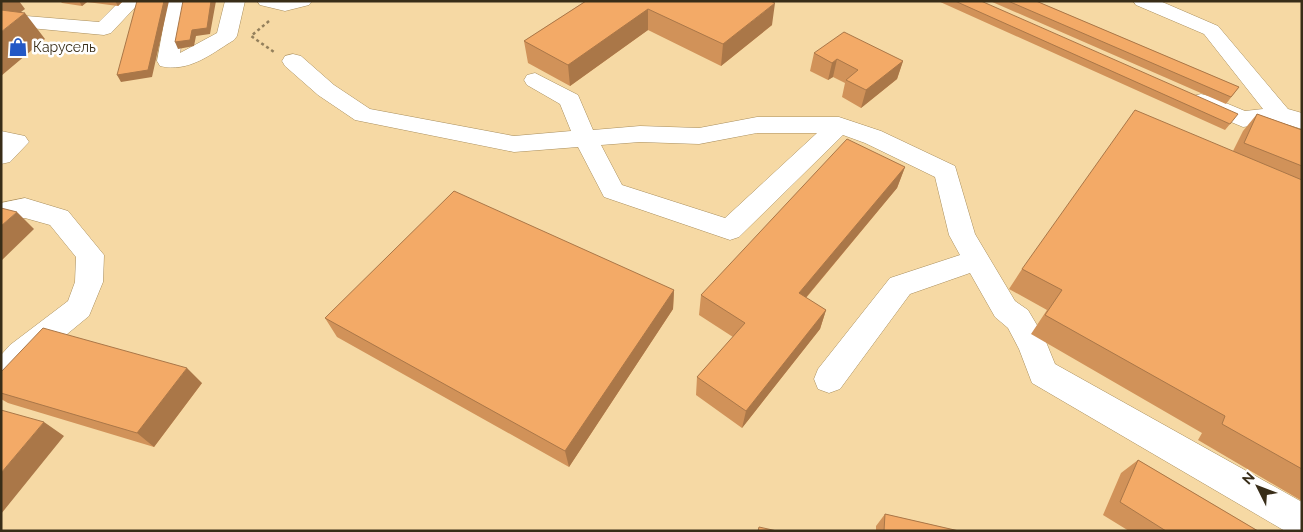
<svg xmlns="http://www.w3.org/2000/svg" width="1303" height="532" font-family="Raleway,sans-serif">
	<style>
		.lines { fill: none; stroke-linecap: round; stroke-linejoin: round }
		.minor-casing { stroke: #a98e5c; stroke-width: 1 }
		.path { stroke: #937f5b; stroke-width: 2.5; stroke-dasharray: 3 3; stroke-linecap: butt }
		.minor { fill: #fff; fill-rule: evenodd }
		.wall { fill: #d19259 }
		.shaded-wall { fill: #aa7748 }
		.building { fill: #f3aa67; stroke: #aa7748 }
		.labels { text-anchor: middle; stroke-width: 5; stroke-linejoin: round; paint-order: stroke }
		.far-poi-label { font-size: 14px; fill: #382d18; stroke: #fefefe; text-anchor: start }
	</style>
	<rect width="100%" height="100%" fill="#f6d9a4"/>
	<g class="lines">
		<!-- minor casing -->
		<g class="minor-casing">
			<path id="minor" d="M120,1H141L111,33L104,35L30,28L8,42L1,44V29L26,16L99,22Z
				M168,1H188L180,53L217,33L225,1H245L237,36L234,40C211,54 189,73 160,66L157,61Z
				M257,1H312L309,5L285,11L260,5Z
				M1133,1H1160L1218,26L1288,109L1302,113V129L1279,122L1243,127L1193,106L1190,101L1193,96L1201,94L1209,96L1245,111L1263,109L1204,34L1136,5Z
				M293,54L301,56L334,85L370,109L514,136L571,131L560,104L527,85L524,80L527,75L535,73L578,95L593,130L640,126L699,128L757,117H839L881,131L955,166L975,234L1015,301L1028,310L1044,337L1055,364L1302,502V531H1285L1032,383L1019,349L1008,328L995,317L970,273L910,294L840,389L829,393L818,389L814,379L818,369L890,278L960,255L949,235L935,177L865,143L843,135L739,237L730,240L604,197L578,147L514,152L355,120L318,95L285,66L282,61L285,56ZM757,133H817L725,218L622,185L601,145L640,142L699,144Z
				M1,131L25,136L29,142L10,162L1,164Z
				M25,198L68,211L104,255L103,282L89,316L32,363L12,386L1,389V355L10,345L68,301L75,282L76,257L50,225L25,218L1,223V203Z"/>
		</g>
		<!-- path -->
		<path class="path" d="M269,21L251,36L274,52"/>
		<!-- minor -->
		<use href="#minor" class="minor"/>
	</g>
	<!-- wall -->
	<path class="wall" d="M60,1H123L118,6L87,2L82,6L62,3Z
		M586,1L772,25L721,66L648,30L570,86L528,63L524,41Z
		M938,1H981L1230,124L1225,130Z
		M990,1H1036L1239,87L1226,104Z
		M814,53L903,61L897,79L861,108L842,97L845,83L833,77L828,80L810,71Z
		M1257,114L1302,130V501L1198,440L1202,433L1031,334L1047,310L1009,289L1022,269L1233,151L1243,131Z
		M905,167L897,188L806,298L826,310L820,329L742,428L696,395L697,377L733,337L699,315L701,295Z
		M674,290L673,309L569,467L337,337L325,318Z
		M1,372L202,383L154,447L8,403L1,399Z
		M1138,460L1258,531H1129L1103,515L1121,473Z
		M885,514L959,531H876V526Z"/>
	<!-- shaded-wall -->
	<path class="shaded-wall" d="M1,1H19L25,9L1,27Z
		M79,1H87V2L82,6Z
		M115,1H123L118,6Z
		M164,1H169L152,77L121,82L117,75Z
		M211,1H216L210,34L196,36L194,46L178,49L175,42L192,30Z
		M775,3L772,25L721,66L723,44Z
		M648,9V30L570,86L568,65Z
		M25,13L45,39L1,76V32Z
		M837,59L833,77L828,80L832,63Z
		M903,61L897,79L861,108L866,90Z
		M905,167L897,188L793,313L799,293Z
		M17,212L34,229L1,261V226Z
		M674,290L673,309L569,467L565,451Z
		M826,310L820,329L742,428L746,411Z
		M187,368L202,383L154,447L137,433Z
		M44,422L64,436L1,514V473Z"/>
	<!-- building -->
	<path class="building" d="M137,1H164L148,70L117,75Z
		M183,1H211L207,28L192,30L190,40L175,42Z
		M586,1H770L775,3L723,44L648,9L568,65L524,41Z
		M955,1H981L1238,114L1230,124Z
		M1008,1H1036L1239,87L1231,97Z
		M1,10L25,13L1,32Z
		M844,32L903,61L866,90L846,80L858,70L837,59L832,63L814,53Z
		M1135,110L1302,180V469L1222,424L1225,416L1045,315L1062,290L1022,269Z
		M1257,114L1302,130V166L1244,143Z
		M847,139L905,167L799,293L826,310L746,411L697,377L745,323L701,295Z
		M454,191L674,290L565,451L325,318Z
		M1,208L17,212L1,226Z
		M43,328L187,368L137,433L1,393V372Z
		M1,410L44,422L1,473Z
		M1138,460L1258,531H1166L1120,502Z
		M885,514L959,531H884Z
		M759,527L777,531H758Z"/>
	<!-- icons -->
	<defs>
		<g id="shop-bare" transform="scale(1.5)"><path d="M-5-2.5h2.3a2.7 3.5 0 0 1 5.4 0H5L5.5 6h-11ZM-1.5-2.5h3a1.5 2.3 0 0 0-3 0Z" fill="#2358c5" stroke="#fefefe" stroke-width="2.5" paint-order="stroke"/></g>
	</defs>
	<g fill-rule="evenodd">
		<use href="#shop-bare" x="18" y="47"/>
	</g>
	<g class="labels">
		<!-- far-poi labels -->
		<g class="far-poi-label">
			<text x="33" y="52">Карусель</text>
		</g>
	</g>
	<!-- border -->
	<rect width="1303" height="532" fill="none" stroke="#382d18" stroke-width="5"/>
	<!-- north arrow -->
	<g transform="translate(1258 487) rotate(312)" stroke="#fefefe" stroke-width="4" paint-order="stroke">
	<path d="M0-4L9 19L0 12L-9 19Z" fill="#382d18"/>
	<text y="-8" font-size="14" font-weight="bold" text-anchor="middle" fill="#382d18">N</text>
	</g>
</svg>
